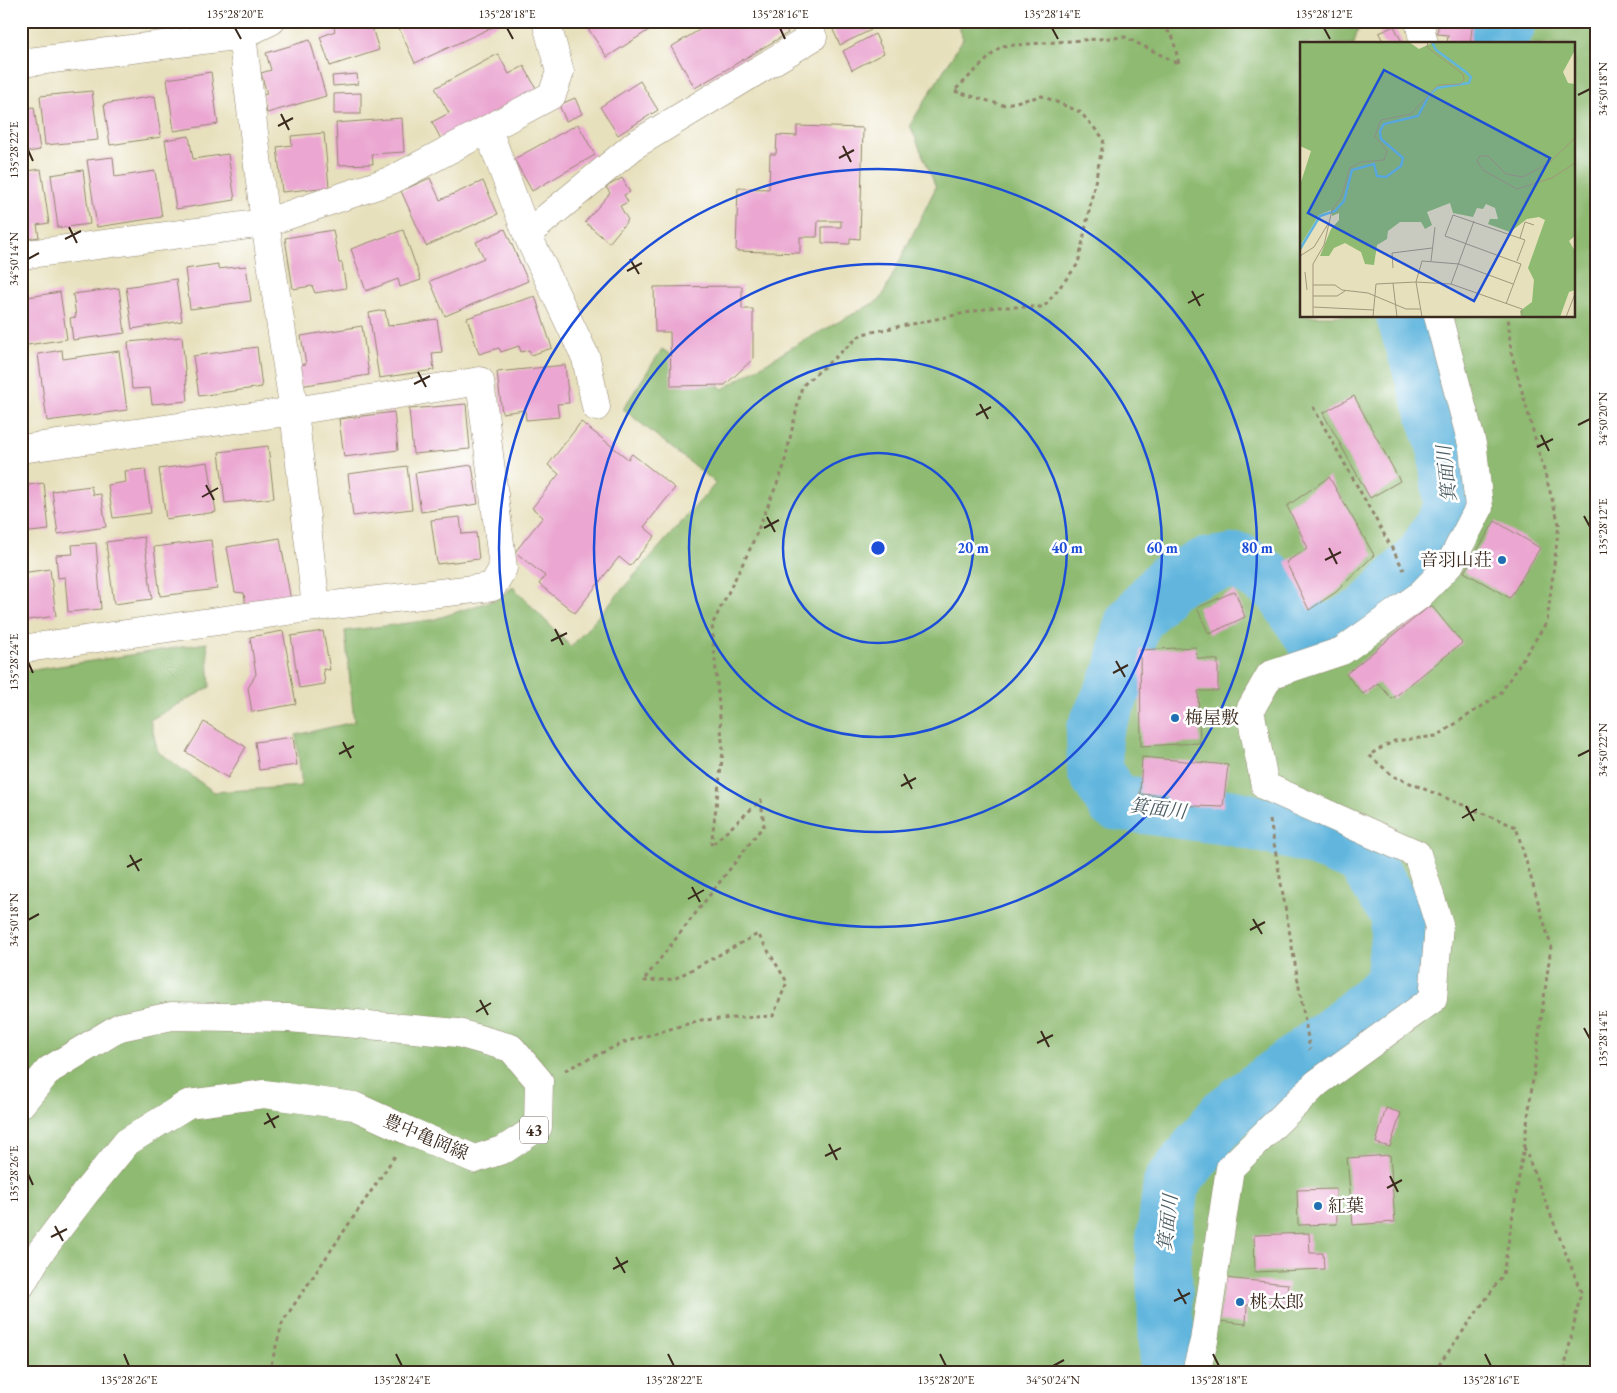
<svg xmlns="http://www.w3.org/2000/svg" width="1617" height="1393" font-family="'EB Garamond','Noto Serif JP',serif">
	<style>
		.forest { fill: #8eba71; stroke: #647248 }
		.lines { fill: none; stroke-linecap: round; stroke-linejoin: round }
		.river { stroke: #62b6de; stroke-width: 56 }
		.building { fill: #eba7d2 }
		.minor-casing { stroke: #91856d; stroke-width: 29 }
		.major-casing { stroke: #91856d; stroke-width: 29 }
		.path { stroke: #91856d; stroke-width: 3; stroke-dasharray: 4 4; stroke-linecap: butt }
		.minor { stroke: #fff; stroke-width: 28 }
		.major { stroke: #fff; stroke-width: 28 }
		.ticks { fill: none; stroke: #3b2a1e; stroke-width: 2 }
		.ring { fill: none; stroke: #1d4ed8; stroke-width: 2.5 }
		.poi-dot { fill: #1f6fb2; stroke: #fff; stroke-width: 2 }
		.labels { text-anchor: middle; stroke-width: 5; stroke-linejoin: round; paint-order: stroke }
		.shield { fill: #fff; stroke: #766a62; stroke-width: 1 }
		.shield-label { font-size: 16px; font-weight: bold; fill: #3b2a1e }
		.poi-label { font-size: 18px; fill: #3b2a1e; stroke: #fff; text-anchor: start }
		.street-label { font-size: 18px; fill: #3b2a1e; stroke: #fff }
		.water-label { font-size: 19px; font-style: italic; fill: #495b61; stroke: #fff }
		.inset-river { fill: none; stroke: #62b6de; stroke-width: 2.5 }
		.inset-road { fill: none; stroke: #a2977d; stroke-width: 1 }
		.view { fill: #1d4ed8; fill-opacity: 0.15; stroke: #1d4ed8; stroke-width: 2.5 }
		.inset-edge { fill: none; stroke: #3b2a1e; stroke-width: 2.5 }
		.centre { fill: #1d4ed8; stroke: #fff; stroke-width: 2.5 }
		.ring-label { font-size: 15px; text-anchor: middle; font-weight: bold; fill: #1d4ed8; stroke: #fff; stroke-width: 5; stroke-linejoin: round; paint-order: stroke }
		.neatline { fill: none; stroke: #3b2a1e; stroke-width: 2 }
		.ticks-label { font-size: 12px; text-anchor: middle; fill: #3b2a1e }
	</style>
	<rect width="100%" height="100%" fill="#fff"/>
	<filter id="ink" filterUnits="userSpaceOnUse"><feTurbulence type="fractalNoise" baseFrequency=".02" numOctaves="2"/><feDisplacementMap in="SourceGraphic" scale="10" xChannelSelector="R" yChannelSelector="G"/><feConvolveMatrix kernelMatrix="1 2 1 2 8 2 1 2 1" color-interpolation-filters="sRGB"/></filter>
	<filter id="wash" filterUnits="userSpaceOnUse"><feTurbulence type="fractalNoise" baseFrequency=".0096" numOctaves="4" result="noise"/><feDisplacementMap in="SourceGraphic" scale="20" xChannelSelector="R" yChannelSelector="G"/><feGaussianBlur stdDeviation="1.12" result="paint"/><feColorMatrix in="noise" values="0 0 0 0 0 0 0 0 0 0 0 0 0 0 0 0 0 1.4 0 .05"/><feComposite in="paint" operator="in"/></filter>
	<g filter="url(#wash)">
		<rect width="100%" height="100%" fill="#e7e0bc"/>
		<!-- forest -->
		<path class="forest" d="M957,21H1360L1354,44H1301V316H1573V44H1509L1521,27V21H1596V1372H21V672L207,643L210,687L150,720L158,752L214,792L302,786L296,735L354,722L345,631L432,620L497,599L513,587L571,647L716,483L623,409L662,349L723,389L796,345L881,299L936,187L910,125L963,39Z"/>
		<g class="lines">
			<!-- river -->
			<path class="river" d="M1494,44L1507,26V21
				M1168,1372L1163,1246L1171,1184L1225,1115L1341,1029L1393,985L1400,917L1362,857L1305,835L1234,818L1114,802L1095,770L1094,731L1122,671L1132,624L1168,582L1205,566L1239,561L1280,587L1315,640L1367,613L1424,556L1452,509L1445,448L1404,316"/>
		</g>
		<g id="blocks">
			<!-- building -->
			<path class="building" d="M332,21H370L379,50L330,66L320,37L335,31Z
				M398,21H506L415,63L396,22Z
				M583,21H663L607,57Z
				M714,21H781L788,33L695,88L671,47Z
				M848,21H867L871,30L840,45L833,30Z
				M1439,21H1473L1470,44H1447L1448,35L1437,34Z
				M1394,26L1403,44H1384L1379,33Z
				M875,34L884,53L852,70L843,51Z
				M310,40L326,96L267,113L262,95L267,94L261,73L271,70L266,53Z
				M498,54L509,74L524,66L537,90L442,141L432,122L449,113L435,88Z
				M211,72L218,124L174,131L167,79Z
				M357,74L358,84L333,86L332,76Z
				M640,81L658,110L618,135L600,107Z
				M92,91L98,140L45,145L40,96Z
				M361,93V114H334V94Z
				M155,96L161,137L110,145L104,104Z
				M575,98L582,114L566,121L559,105Z
				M34,107L40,150L21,153V109Z
				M402,118L404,152L372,154L373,164L338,165L336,123Z
				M578,124L595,155L532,191L514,159Z
				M797,126L863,128L860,239L850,238V244L822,243V227H841V221H818L817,237H800V253L736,251L738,188L769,189L770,154H776L777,135L797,136Z
				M324,133L329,187L282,192L277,147L292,145L291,136Z
				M189,136L193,159L228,154L235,200L176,209L165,140Z
				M113,157L115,177L155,171L162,217L97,227L87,160Z
				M41,169L49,223L37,225L39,237L21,240V172Z
				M83,170L90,224L58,228L51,175Z
				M430,178L440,200L483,181L498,214L426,246L401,191Z
				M622,178L630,192L624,195L628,202L620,206L628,220L609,243L585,222L610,193L606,187Z
				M505,229L528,281L445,316L430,281L484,258L476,242Z
				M333,230L339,263H342L346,288L315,293L312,286L293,289L285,238Z
				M403,230L421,280L400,287L398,279L366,291L351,249Z
				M218,264V269L246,266L251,301L190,309L185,269Z
				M176,279L182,321L132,329L126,287Z
				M742,286V309H753V359L725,385L671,386L670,332H655L654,287Z
				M119,288L125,333L73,340L70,318L76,317L73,294Z
				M60,292L67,339L21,346V298Z
				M535,296L552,348L531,355L529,350L521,352L519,346L501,352L499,348L479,354L467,318Z
				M385,310L388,326L437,319L442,352L432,353L434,370L379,378L369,313Z
				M362,326L369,375L300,386L297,365L306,364L301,336Z
				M182,337L188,401L152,404L150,388L132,389L128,342Z
				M257,347L262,387L199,396L193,356Z
				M62,350L63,359L119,351L127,410L47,421L38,354Z
				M565,365L569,403L557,404L559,417L526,420L525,410L502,413L497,372Z
				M1354,396L1400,481L1370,498L1323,413Z
				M466,404L470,449L413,454L409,409Z
				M394,412L398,450L344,457L339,419Z
				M581,422L628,459L632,454L675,488L644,527L655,536L630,566L619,557L575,613L539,584L545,576L515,552L543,517L532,508L559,474L548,465Z
				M268,446L274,498L225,503L219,452Z
				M208,462L216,512L166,519L159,469Z
				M472,465L478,504L421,512L415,473Z
				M407,466L412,509L353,516L348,474Z
				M145,469L151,513L113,518L108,485L126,482L125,471Z
				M1329,477L1374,555L1336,592L1309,610L1286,562L1308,548L1287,506Z
				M44,483L49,530L21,533V486Z
				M91,486L93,495L101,494L106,527L58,534L52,491Z
				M460,517L462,534L476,533L479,559L437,564L431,520Z
				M1495,521L1540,548L1510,598L1464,572Z
				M144,537L152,599L114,604L106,542Z
				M280,538L291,601L246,609L244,593L235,592L227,547Z
				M211,540L217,589L160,596L154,547Z
				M96,543L101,609L68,612L65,577L58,578L56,555L73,554L72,545Z
				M50,569L56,616L21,621V573Z
				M1235,591L1245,617L1209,634L1197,608Z
				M1431,605L1462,643L1392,699L1378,683L1363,694L1346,674Z
				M283,631L296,704L252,712L248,688L256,674L250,637Z
				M323,631L330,670L323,669L325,684L299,688L291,636Z
				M1196,647L1197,658L1218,660V691H1198L1200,743L1141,746L1140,650Z
				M204,722L246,747L228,778L186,752Z
				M293,737L297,765L259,770L255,742Z
				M1142,757L1228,765L1223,807L1167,805L1166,796L1140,794Z
				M1386,1108L1401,1113L1390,1147L1376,1143Z
				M1390,1155L1395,1222L1353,1225L1347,1158Z
				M1336,1189L1337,1224L1298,1225L1297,1190Z
				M1309,1233L1310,1253H1323L1324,1269L1255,1272L1254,1235Z
				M1224,1278L1288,1284L1285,1308L1247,1305L1246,1324L1219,1321Z"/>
		</g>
	</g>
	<g filter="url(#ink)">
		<use href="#blocks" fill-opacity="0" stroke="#91856d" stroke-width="1"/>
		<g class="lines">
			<!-- minor casing -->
			<g class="minor-casing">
				<path id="minor" d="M1419,21L1424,44
					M242,35L265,223L294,411L316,607
					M21,63L242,35L271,21
					M488,130L527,234L586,358L596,407
					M527,234L636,144L813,37L804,21
					M21,255L265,223L392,180L552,95L560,72L546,21
					M21,449L294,411L480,381L503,568L492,587L316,607L21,649
					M1196,1372L1204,1341L1230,1168L1317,1083L1433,999L1439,924L1417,854L1265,786L1250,710L1270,675L1342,651L1419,596L1450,564L1479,508L1473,448L1438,316"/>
			</g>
			<!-- major casing -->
			<g class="major-casing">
				<path id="major" d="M21,1104L49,1070L120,1027L172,1016L289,1018L458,1033L511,1048L539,1081L538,1127L505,1149L475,1159L411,1132L354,1106L264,1094L188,1104L127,1142L86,1192L39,1254L21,1285"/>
			</g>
			<!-- path -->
			<path class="path" d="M1313,407L1404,570
				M1270,820L1310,1050
				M565,1070L625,1042L701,1020L773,1016L787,982L758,934L674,979L643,981L764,825L761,800L711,846L723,752L712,625L750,549L783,469L802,386L862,334L995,307H1044L1078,264L1104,139L1080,112L1042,96L1002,105L954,91L1001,46L1125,37L1179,64L1172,34L1151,21
				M1524,1147L1581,1292L1565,1366L1566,1372
				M269,1372L283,1321L395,1156
				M1434,1372L1503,1275L1524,1146L1551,946L1516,827L1393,776L1369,755L1394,741L1437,736L1500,694L1547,622L1559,524L1511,352L1508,316"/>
			<!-- minor -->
			<use href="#minor" class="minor"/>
			<!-- major -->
			<use href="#major" class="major"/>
		</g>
	</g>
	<!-- ticks -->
	<path class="ticks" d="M235,28L241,39M507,28L513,39M780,28L785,39M1052,28L1058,39M1324,28L1330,39M1578,95L1590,89M281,114L289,130M278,126L293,118M843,146L851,162M28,150L33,161M839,158L854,150M69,227L77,243M65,239L81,231M28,259L39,253M630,259L639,274M627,271L642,263M1192,291L1200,306M1188,303L1204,294M418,372L426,387M414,384L430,376M980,404L988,419M976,415L991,407M1578,425L1590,419M1541,435L1549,451M1537,447L1553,439M206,485L214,500M202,497L218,488M1584,516L1590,527M767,517L775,532M764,528L779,520M1329,548L1337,564M1325,560L1341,552M555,629L563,645M551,641L567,633M1116,661L1125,677M28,662L33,673M1113,673L1128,665M343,742L351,758M339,754L354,746M1578,756L1590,750M904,774L912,789M901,786L916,778M1466,806L1474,821M1462,818L1477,809M130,855L139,871M127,867L142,859M692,887L700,902M688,899L704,890M1253,919L1262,934M28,920L39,914M1250,930L1265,922M480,1000L488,1015M476,1012L491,1003M1584,1028L1590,1039M1041,1031L1049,1047M1037,1043L1053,1035M267,1113L275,1128M264,1124L279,1116M829,1144L837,1160M825,1156L841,1148M28,1174L33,1185M1390,1176L1398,1192M1387,1188L1402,1180M55,1226L63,1241M51,1237L67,1229M616,1257L625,1273M613,1269L628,1261M1178,1289L1186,1304M1174,1301L1190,1293M124,1354L129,1366M396,1354L402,1366M668,1354L674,1366M940,1354L946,1366M1213,1354L1219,1366M1485,1354L1491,1366M1053,1366L1064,1360"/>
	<!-- distance rings -->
	<g class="ring">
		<circle cx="878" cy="548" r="95"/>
		<circle cx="878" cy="548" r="189"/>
		<circle cx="878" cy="548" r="284"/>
		<circle cx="878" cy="548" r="379"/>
	</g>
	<!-- markers -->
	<g class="poi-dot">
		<circle cx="1502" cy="560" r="5"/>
		<circle cx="1175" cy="718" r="5"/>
		<circle cx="1318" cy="1206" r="5"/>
		<circle cx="1240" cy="1302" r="5"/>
	</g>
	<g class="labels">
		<!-- shield labels -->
		<rect class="shield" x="520" y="1116.5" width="28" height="27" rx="4"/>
		<g class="shield-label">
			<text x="534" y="1136">43</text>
		</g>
		<!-- poi labels -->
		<g class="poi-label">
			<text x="1492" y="566" text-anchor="end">音羽山荘</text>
			<text x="1185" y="724">梅屋敷</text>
			<text x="1328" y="1212">紅葉</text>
			<text x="1250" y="1308">桃太郎</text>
		</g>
		<!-- street labels -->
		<g class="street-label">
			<text transform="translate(426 1137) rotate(23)" y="6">豊中亀岡線</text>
		</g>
		<!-- water labels -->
		<g class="water-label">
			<text transform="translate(1446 474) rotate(-96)" y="7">箕面川</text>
			<text transform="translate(1158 808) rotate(7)" y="7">箕面川</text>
			<text transform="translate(1167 1223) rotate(-84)" y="7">箕面川</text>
		</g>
	</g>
	<!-- overview -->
	<g transform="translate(1300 42)">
		<rect width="275" height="275" fill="#e7e0bc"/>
		<path d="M0,0H109L119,7L134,0H275V8L263,30L268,41L275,42V194L269,199L275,209V248L269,250L260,275H221L220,269L232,260L234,238L228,226L245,178L239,175L227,177L210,190L188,182L190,177H198L195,166L186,162L183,167L177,166L173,175L153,171L150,161L127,170L132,183L125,187L121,180H100L88,189L87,197L77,203L74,223L65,222L61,210L45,201L34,206L29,214H20L31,187L39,178V171L32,174L31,168L19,173L0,204V143L11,109L0,104Z" fill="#8eba71"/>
		<path class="inset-river" d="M0,207L20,174L35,169L44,159L52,128L74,122L77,134L86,135L101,124L103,116L81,97L80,89L84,82L118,74L130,52L137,46L169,41L171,35L166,30L136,8L132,0"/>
		<path class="inset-road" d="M275,96L249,121L223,135L206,132L188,114H180L177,119L183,128L217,147L252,136L275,121M220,196L225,180L234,183M0,214L14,205L28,182M131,219L135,185M93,226L92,211L132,206M5,230L7,248M93,241L97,275M151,242L174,179M13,243H35L42,248L68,251L106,267H121M13,254H37L45,249M206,262L221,222L145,194L153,173L225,198L217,219M13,265L74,268M13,275V222L24,203L32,168L42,154L50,126L61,120L84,118L87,109L75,94L81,78L111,72L138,43L160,42L164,38L163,32L127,5L128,0M73,275L76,242L116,240L151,242L222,267V275M122,275L116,240L122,219L159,222L213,242M266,275L275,252"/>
		<path class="view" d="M84,28L250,116L174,259L8,171Z"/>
		<rect width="275" height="275" class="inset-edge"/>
	</g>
	<circle cx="878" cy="548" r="8" class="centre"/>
	<g class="ring-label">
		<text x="973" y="553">20 m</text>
		<text x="1067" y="553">40 m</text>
		<text x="1162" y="553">60 m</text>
		<text x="1257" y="553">80 m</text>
	</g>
	<!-- margin -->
	<rect width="1617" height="1393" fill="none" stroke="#fff" stroke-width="55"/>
	<rect x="28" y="28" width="1562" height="1338" class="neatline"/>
	<g class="ticks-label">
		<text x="235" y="18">135°28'20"E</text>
		<text x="507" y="18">135°28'18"E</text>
		<text x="780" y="18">135°28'16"E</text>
		<text x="1052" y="18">135°28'14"E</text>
		<text x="1324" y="18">135°28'12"E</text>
		<text transform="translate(1603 89) rotate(-90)" y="4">34°50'18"N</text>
		<text transform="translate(14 150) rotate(-90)" y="4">135°28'22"E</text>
		<text transform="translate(14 259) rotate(-90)" y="4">34°50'14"N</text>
		<text transform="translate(1603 419) rotate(-90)" y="4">34°50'20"N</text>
		<text transform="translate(1603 527) rotate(-90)" y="4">135°28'12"E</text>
		<text transform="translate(14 662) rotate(-90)" y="4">135°28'24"E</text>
		<text transform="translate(1603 750) rotate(-90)" y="4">34°50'22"N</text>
		<text transform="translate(14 920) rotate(-90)" y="4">34°50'18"N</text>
		<text transform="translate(1603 1039) rotate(-90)" y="4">135°28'14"E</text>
		<text transform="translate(14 1174) rotate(-90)" y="4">135°28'26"E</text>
		<text x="129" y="1384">135°28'26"E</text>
		<text x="402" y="1384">135°28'24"E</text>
		<text x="674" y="1384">135°28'22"E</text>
		<text x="946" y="1384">135°28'20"E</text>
		<text x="1053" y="1384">34°50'24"N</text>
		<text x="1219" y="1384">135°28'18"E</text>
		<text x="1491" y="1384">135°28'16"E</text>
	</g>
</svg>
